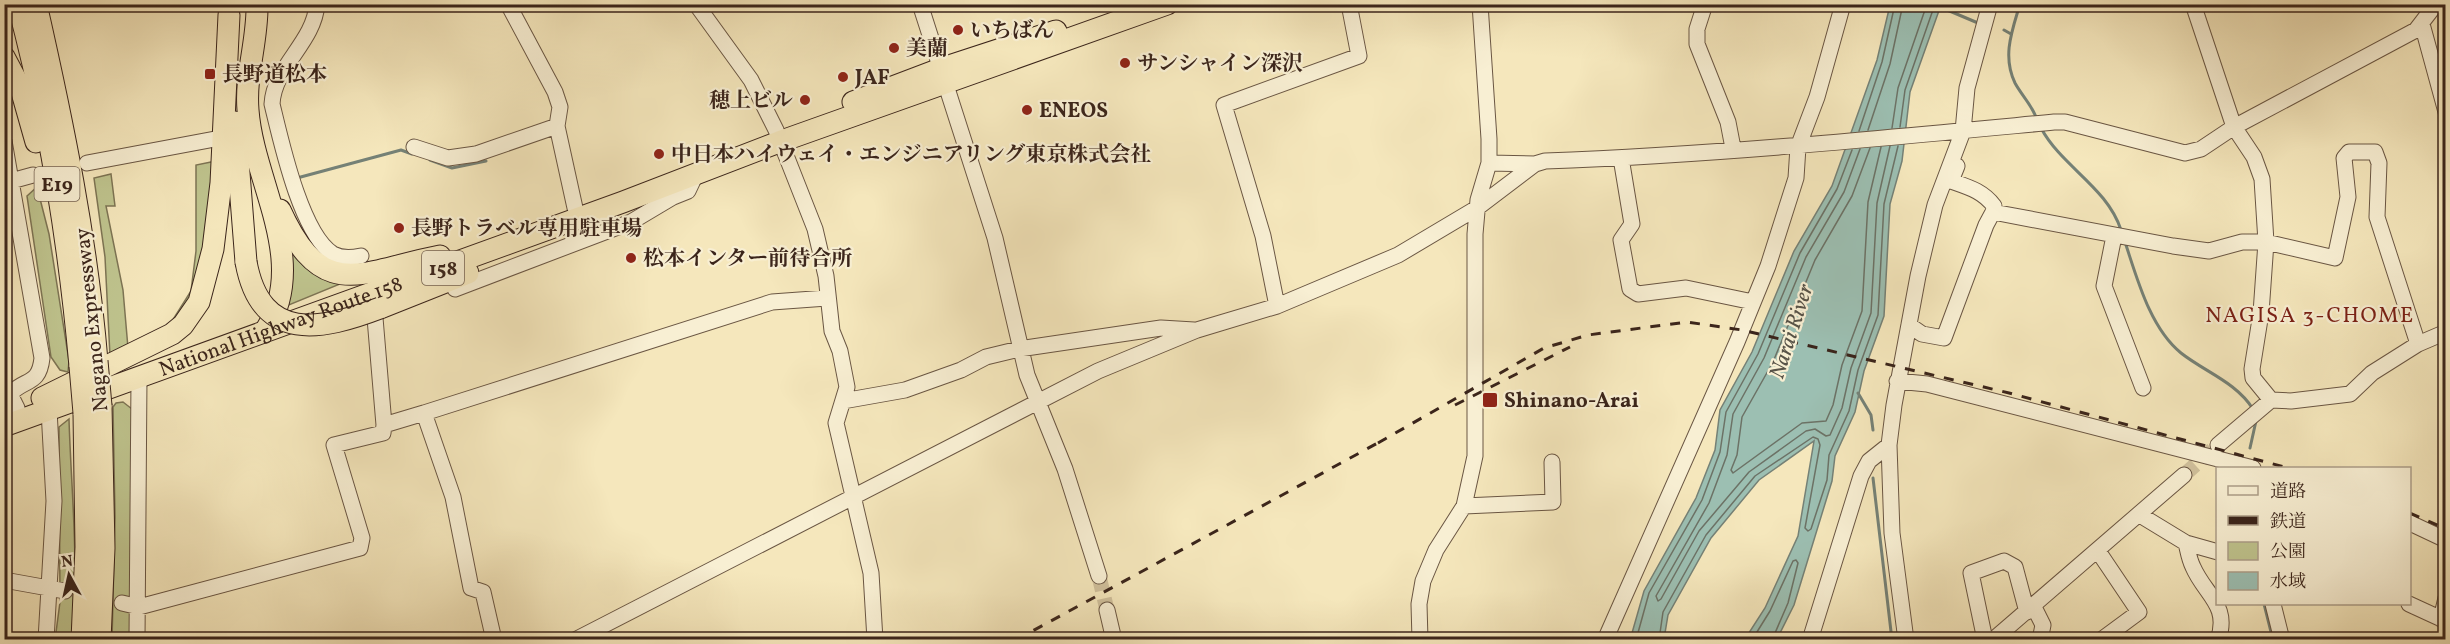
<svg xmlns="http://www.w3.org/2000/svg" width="2450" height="644" font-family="Vollkorn,'Noto Serif JP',serif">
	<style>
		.green { fill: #bfc48e; stroke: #7d7454; stroke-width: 1.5 }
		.water { fill: #9cbfb2; stroke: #758176; stroke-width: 1.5 }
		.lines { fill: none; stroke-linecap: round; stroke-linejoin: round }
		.shore { stroke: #6c7266; stroke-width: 1.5 }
		.stream { stroke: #758176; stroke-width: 3 }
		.minor-tunnel { stroke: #d0c09c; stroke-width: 15; stroke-dasharray: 15 8; stroke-linecap: butt }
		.minor-casing { stroke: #6a5643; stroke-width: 17 }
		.highway-casing { stroke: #3b251b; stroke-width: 23 }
		.minor { stroke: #f8efd3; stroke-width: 15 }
		.highway { stroke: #f5e7bc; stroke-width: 21 }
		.rail { stroke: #3b251b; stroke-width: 3; stroke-dasharray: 10 10; stroke-linecap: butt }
		.highway-bridge-casing { stroke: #3b251b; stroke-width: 23; stroke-linecap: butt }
		.highway-bridge { stroke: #f5e7bc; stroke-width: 21 }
		.poi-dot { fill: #8f2418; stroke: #f8efd3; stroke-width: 2 }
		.labels { text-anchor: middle; stroke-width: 4.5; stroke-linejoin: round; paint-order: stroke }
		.shield { fill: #f8efd3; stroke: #746252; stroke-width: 1.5 }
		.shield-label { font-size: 20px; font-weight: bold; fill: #3b251b }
		.poi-label { font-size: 21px; font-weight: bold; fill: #3b251b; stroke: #f8efd3; text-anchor: start }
		.street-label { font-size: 21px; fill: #3b251b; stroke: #f8efd3 }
		.neighbourhood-label { font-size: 22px; letter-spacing: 1.5px; fill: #7a1f14; stroke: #f8efd3 }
		.water-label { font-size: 22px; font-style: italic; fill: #585348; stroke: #f8efd3 }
	</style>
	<rect width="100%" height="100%" fill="#f5e7bc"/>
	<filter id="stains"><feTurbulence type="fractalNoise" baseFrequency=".00333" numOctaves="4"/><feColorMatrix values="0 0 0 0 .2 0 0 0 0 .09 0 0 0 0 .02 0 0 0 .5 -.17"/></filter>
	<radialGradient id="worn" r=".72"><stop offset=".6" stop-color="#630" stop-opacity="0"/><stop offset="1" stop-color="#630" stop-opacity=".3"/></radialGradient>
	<!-- green -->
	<path class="green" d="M216,161L202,283L169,326L191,291L196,251V165Z
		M111,174L115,206H106L123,290L128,348L110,356L105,257L94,178Z
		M37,187L49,234L69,361L68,372L60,370L51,357L27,196Z
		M284,244L338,281L340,284L284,307Z
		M123,402L132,409V639L112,640L115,517L113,407L116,403Z
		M69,419C71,491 80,567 71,639L55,640L60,602L59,427Z"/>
	<!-- water -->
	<path class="water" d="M1890,5H1941L1910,92L1902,161L1890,204L1884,316L1864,371L1855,412L1835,456L1832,481L1794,605L1777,639H1745L1765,608L1798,536L1814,441L1759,480L1711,538L1668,615L1664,639L1630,640L1644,591L1696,498L1715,450L1720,410L1752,352L1794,251L1832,186L1877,60Z"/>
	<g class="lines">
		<!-- shore -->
		<path class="shore" d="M1900,127L1905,90L1935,4
			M1892,128L1898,88L1927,4
			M1868,130L1890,64L1903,4
			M1859,131L1882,62L1895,4
			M1870,148L1852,196L1815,260L1773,362L1742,417L1737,455L1731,470L1733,473L1802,423L1826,421L1833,405L1842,365L1862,311L1868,202L1881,147
			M1860,149L1844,192L1806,257L1764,358L1733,414L1727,455L1709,503L1656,596L1658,601L1661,599L1699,531L1749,472L1806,431L1815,429L1826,436L1830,435L1842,408L1851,368L1871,313L1877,203L1890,146
			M1636,640L1649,593L1702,500L1720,452L1726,412L1758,354L1800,253L1837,189L1852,150
			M1659,640L1663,612L1706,535L1755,476L1813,437L1818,439L1820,445L1805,528L1808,531L1811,529L1827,480L1829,455L1849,411L1858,370L1878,315L1884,204L1898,146
			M1752,640L1770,611L1793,561L1796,560L1798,563L1788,603L1772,640"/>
		<!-- stream -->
		<path class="stream" d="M1933,4L1978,23
			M2020,4C2012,31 2002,56 2015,83C2022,96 2033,106 2037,120
			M2004,30L2011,34
			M2041,128C2062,167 2107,187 2121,230
			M430,160L452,168L486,161
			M297,178L401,150L412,154
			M2125,242C2137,278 2150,328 2181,353C2205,372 2236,382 2253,409
			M1858,393L1871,415L1873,430
			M2250,448L2256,421
			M1873,478L1892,640
			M2264,604L2273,640"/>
		<!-- minor-tunnel -->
		<path class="minor-tunnel" d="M2184,475L2213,449
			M1099,576L1107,610"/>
		<!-- minor casing -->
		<g class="minor-casing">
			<path id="minor" d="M317,4C314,43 274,66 272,104C281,141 301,234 333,254C342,259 352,258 361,256
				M508,4L555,92L560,107L557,126L575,208
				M696,4L751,80L776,130L815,229L826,276L832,331L840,351L847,387L836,423L871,573L875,640
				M920,4L995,238L1027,375L1065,469L1099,576
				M1705,4L1697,29V44L1728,122L1733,148
				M2193,4L2234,127L2254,157L2262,179L2266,242L2261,313L2252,369L2253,378L2271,400
				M2422,24L2446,112
				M4,141L42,358C39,386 25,378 10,394L17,408
				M414,147L448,158L476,154L557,126
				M1621,158L1632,224L1621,240L1630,289L1638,294L1686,288L1753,302
				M87,163L215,139
				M1489,163L1535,164
				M1957,166L1951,181C1968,187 1983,191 1994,206L1993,212
				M4,183L33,175
				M2114,236L2104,286L2143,388
				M455,289L631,222L673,197L688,191L696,174
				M1277,306L1263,236L1224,105L1359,56L1349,4
				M375,318L384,425
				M1909,325L1922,334L1944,338L1986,225L1993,212L2173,246L2209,251L2242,242H2266L2335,258L2348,197L2344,158L2349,152H2375L2379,163L2377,217L2418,344
				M1897,381L1927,384L2253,468
				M843,401L905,390L961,370L986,357L1019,349L1161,328L1194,330
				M2218,445L2271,400L2291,401L2350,394L2372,373L2418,344L2446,332
				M1464,506L1553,502L1552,462
				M2140,515L2186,543L2218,552
				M2410,523L2446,540
				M2186,543C2188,551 2189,559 2193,567C2205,595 2230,605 2218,640
				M2098,551L2139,612L2101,640
				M4,580L65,591
				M122,603L139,607L360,548L362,538L334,445L383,433L384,425L424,413
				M2273,604L2282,640
				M2409,604L2446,621
				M2034,607L2043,625L2040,640
				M1107,610L1114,640
				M2441,619L2446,598
				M46,640L54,501L49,410
				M137,640L139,378
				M494,640L483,592L471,588L453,497L424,413L772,302L827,298
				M575,640L1098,371L1197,330L1277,306L1398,255L1477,208L1535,164L1545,161C1715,155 1885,138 2054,122H2065L2185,153L2201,149L2234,127L2416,30L2436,4
				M1420,640L1419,604L1423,581L1436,550L1464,506L1475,456V234L1478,200L1489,163V139L1480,4
				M1605,640L1737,342L1768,266L1796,178L1798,147L1817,97L1843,4
				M1810,640L1861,476L1869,461L1889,445
				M1906,640L1892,533L1889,445L1894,405L1918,276L1935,205L1963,131L1967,88L1990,4
				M1985,640L1971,573L2004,561L2015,567L2027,612
				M1993,640L2184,475"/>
		</g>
		<!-- highway casing -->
		<g class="highway-casing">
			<g id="highway">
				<path d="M18,4C50,123 69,244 80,366"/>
				<path d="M36,4C63,123 87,240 97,361"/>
				<path d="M257,4C258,40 245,74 248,110C253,181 309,260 267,328"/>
				<path d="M4,57L21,89L36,142"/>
				<path d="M853,102L940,69L1056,31"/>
				<path d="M235,122L246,262"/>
				<path d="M280,210C323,305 361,271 440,256"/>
				<path d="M380,308L468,273"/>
				<path d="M42,398L172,334L183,325L199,302L213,249L221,183L229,15"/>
				<path id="s1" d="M4,426L623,202L779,142L1167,4"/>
				<path d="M82,640L86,547L84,413"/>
				<path d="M100,640L104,548L101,406"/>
			</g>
		</g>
		<!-- minor -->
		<use href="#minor" class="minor"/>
		<!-- highway -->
		<use href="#highway" class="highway"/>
		<!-- rail -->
		<path class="rail" d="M1455,405L1570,347
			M1378,443L1544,348L1588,335L1687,322L1742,330L2009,393L2288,468
			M2410,513L2446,529
			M1016,640L1385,439"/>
		<!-- highway-bridge casing -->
		<g class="highway-bridge-casing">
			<path id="highway-bridge" d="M246,262C261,344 322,330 380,308
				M97,361L101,406
				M80,366L84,413"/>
		</g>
		<!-- highway-bridge -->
		<use href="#highway-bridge" class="highway-bridge"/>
	</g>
	<!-- markers -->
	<g class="poi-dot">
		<circle cx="958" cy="30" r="6"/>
		<circle cx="894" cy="48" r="6"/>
		<circle cx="1125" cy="63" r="6"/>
		<rect x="204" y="68" width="12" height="12" rx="3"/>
		<circle cx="843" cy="77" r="6"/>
		<circle cx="805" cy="100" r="6"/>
		<circle cx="1027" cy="110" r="6"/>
		<circle cx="659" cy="154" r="6"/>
		<circle cx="399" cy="228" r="6"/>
		<circle cx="631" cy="258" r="6"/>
		<rect x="1482" y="392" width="16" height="16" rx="3"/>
	</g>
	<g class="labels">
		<!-- shield labels -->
		<g class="shield">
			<rect x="34.5" y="167" width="45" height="34" rx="4.5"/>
			<rect x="422" y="251" width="42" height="34" rx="4.5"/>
		</g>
		<g class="shield-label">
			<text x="57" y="191">E19</text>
			<text x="443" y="275">158</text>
		</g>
		<!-- poi labels -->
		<g class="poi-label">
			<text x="970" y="37">いちばん</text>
			<text x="906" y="55">美蘭</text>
			<text x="1137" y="70">サンシャイン深沢</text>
			<text x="222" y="81">長野道松本</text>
			<text x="855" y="84">JAF</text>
			<text x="793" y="107" text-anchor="end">穂上ビル</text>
			<text x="1039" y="117">ENEOS</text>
			<text x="671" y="161">中日本ハイウェイ・エンジニアリング東京株式会社</text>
			<text x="411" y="235">長野トラベル専用駐車場</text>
			<text x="643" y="265">松本インター前待合所</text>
			<text x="1504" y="407">Shinano-Arai</text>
		</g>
		<!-- street labels -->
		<g class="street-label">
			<text transform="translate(91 320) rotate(-96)" y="7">Nagano Expressway</text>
			<text dy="7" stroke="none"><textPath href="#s1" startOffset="294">National Highway Route 158</textPath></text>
		</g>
		<!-- neighbourhood labels -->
		<g class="neighbourhood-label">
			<text x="2310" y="322">NAGISA 3-CHOME</text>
		</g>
		<!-- water labels -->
		<g class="water-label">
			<text transform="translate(1790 331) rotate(-72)" y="8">Narai River</text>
		</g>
	</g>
	<!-- margin -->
	<rect width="2450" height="644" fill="none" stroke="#f5e7bc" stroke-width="24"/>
	<rect x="6" y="6" width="2438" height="632" fill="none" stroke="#3b251b" stroke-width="3"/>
	<rect x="12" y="12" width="2426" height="620" fill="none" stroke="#3b251b" stroke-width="1.5"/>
	<!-- legend -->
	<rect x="2216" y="467" width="195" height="138" fill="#f8efd3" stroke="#ac9e89" stroke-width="1.5"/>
	<rect x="2228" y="486" width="30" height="9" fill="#f8efd3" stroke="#ac9e89" stroke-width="1.5"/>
	<text x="2270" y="497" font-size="18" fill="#3b251b">道路</text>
	<rect x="2228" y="516" width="30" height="9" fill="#3b251b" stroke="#ac9e89" stroke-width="1.5"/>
	<text x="2270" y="527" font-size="18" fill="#3b251b">鉄道</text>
	<rect x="2228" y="542" width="30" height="18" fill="#bfc48e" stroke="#ac9e89" stroke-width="1.5"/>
	<text x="2270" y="557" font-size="18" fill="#3b251b">公園</text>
	<rect x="2228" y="572" width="30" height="18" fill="#9cbfb2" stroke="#ac9e89" stroke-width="1.5"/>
	<text x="2270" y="587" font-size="18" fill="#3b251b">水域</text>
	<!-- north arrow -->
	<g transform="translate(69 575) rotate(352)" stroke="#f8efd3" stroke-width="4.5" paint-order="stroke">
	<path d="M0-4.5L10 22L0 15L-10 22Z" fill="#3b251b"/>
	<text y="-9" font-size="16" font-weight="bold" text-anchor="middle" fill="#3b251b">N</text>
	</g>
	<rect width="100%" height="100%" filter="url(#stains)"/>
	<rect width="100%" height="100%" fill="url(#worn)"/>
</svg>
